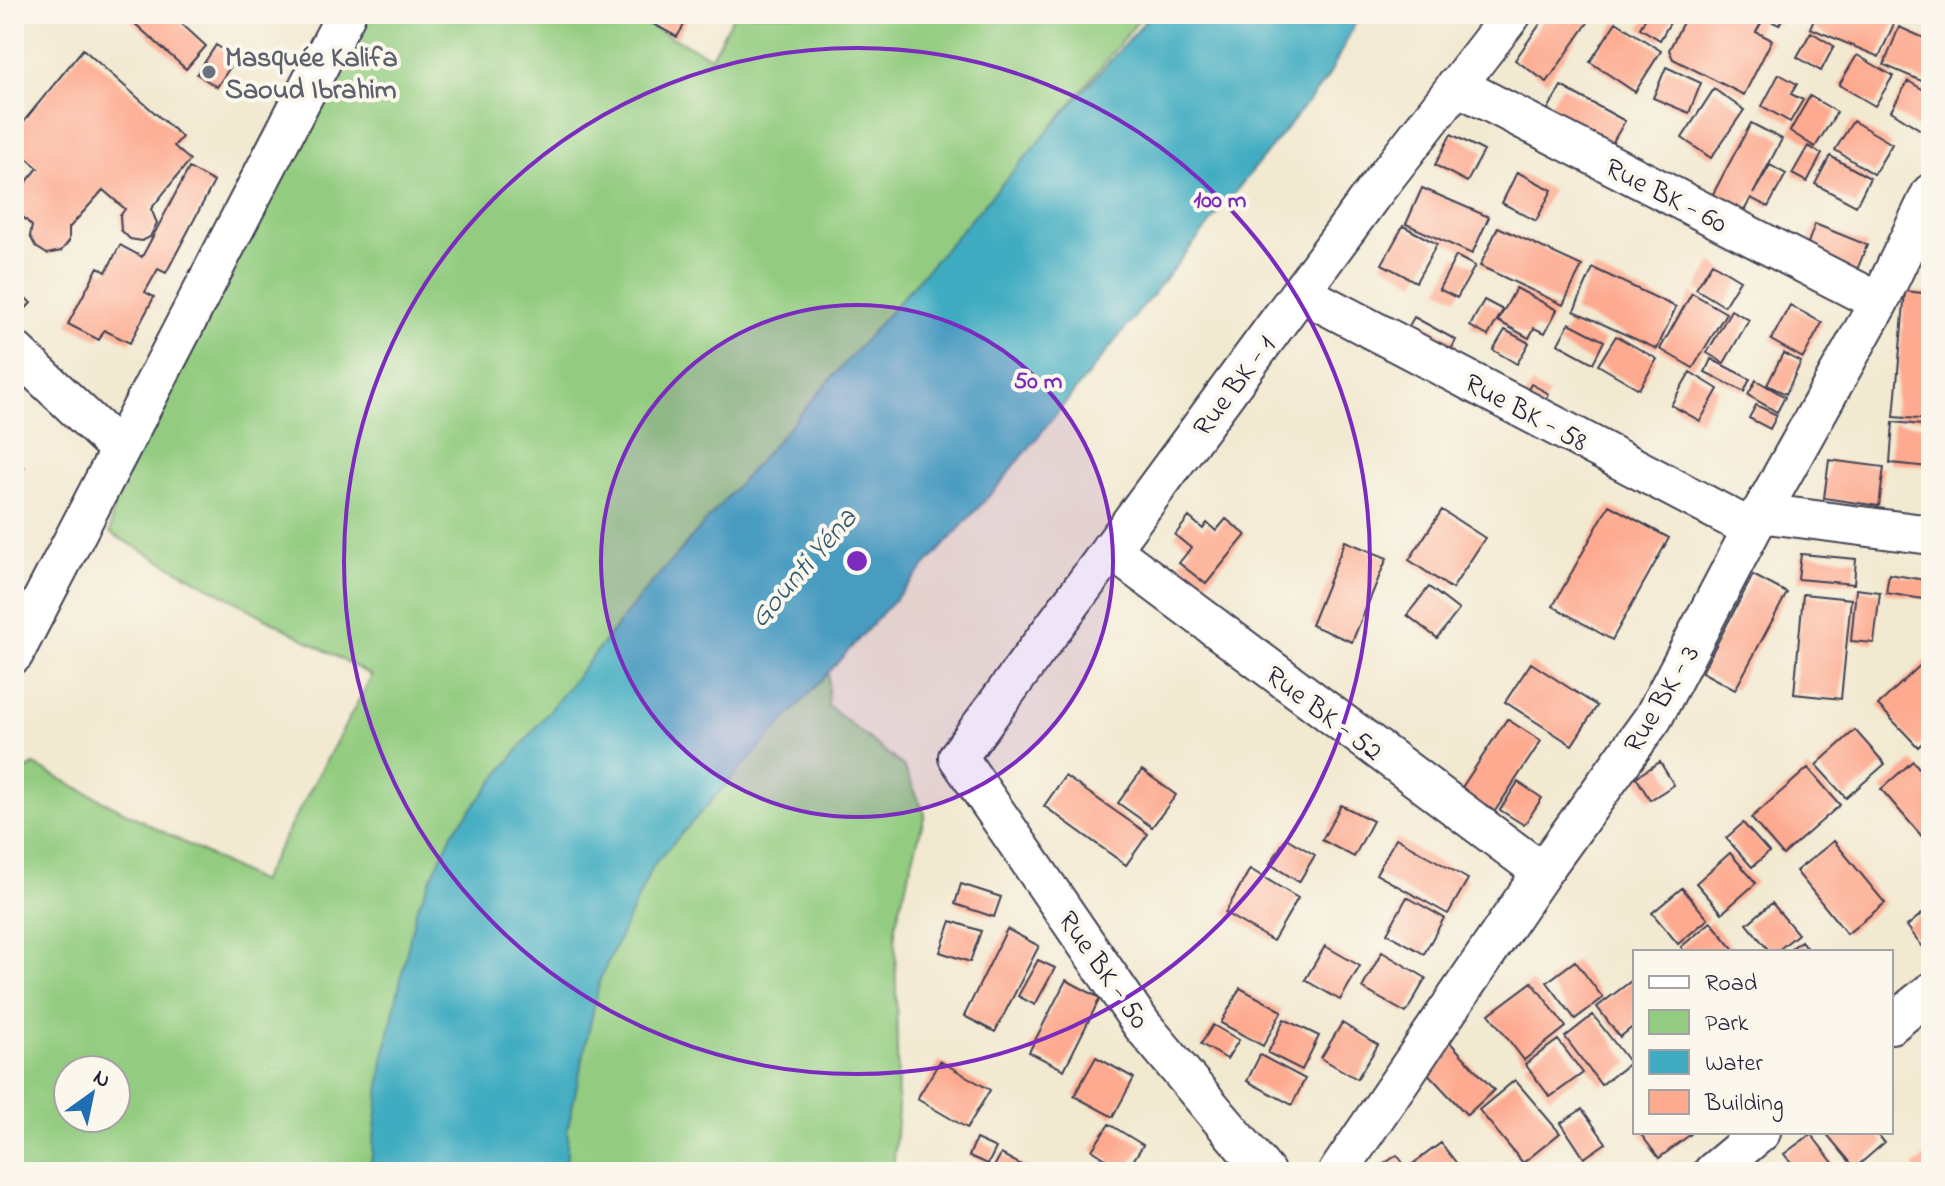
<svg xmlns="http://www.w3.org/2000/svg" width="1945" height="1186" font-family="'Indie Flower',sans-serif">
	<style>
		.green { fill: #93cc80; stroke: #5a775e; stroke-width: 2; fill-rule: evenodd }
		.water { fill: #41acc1; stroke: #32677e; stroke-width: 2 }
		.building { fill: #fdaa90 }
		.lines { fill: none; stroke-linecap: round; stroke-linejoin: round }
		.minor-casing { stroke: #414052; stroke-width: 42 }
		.minor { stroke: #fff; stroke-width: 38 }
		.ring { fill: none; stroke: #7b2cbf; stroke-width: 4 }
		.worship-dot { fill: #6b7280; stroke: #fbf7ec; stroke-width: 3 }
		.labels { text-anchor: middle; stroke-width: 8; stroke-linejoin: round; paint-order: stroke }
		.worship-label { font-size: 28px; font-weight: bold; fill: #5b616d; stroke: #fbf7ec; text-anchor: start }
		.street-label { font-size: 28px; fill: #22223b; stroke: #fbf7ec }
		.water-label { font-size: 30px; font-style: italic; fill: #2e5971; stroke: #fbf7ec }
		.centre { fill: #7b2cbf; stroke: #fbf7ec; stroke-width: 4 }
		.ring-label { font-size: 24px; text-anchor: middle; font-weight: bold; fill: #7b2cbf; stroke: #fbf7ec; stroke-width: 8; stroke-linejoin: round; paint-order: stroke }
	</style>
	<rect width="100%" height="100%" fill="#fbf7ec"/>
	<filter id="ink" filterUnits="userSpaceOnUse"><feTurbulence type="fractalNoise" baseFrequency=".0125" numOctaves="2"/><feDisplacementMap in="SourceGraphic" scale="16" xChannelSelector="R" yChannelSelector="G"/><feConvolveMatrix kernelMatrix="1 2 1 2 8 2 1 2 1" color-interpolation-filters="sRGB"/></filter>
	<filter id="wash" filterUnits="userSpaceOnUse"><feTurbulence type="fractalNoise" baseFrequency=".006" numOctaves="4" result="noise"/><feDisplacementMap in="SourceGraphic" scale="32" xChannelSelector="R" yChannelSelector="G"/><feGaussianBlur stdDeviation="1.8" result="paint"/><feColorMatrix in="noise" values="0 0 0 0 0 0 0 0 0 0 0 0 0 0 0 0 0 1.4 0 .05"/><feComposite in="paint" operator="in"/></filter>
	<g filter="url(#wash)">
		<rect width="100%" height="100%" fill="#f2e9d1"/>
		<!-- green -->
		<path class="green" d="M362,14H626L711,57L734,14H1144L1047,133L832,378L828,706L904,767L925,814L895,926L898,1109L893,1172H14V776L34,765L260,882L372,676L110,533L114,499ZM68,1070H116V1118H68Z"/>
		<!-- water -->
		<path class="water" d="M1151,14H1360L1328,77L999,485L654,864L600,979L568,1127L566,1172H370L383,1060L416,910L453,832L643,593Z"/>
		<g id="blocks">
			<!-- building -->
			<path class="building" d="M124,14H171L206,46L186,69Z
				M635,14H675L687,20L677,37Z
				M1547,14H1580L1589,21L1547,82L1515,60Z
				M1648,14H1675L1660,40L1640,28Z
				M1687,14H1785L1779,25L1764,18L1756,32L1772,40L1744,95L1673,59L1669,50Z
				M1816,14H1891L1897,17L1879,57L1810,28Z
				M1616,22L1661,51L1635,92L1590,62Z
				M1899,27L1931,41V85L1884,65Z
				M1811,32L1834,46L1821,71L1797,57Z
				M216,45L236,58L217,87L197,74Z
				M83,49L182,137L174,146L190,160L151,209L157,223L150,237L142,241L130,239L121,230L120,216L125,209L103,190L69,228V241L61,251L47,254L36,247L30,236L32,226L20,214L14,222V197L38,168L14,147V133Z
				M1857,55L1893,76L1875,106L1839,85Z
				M1666,67L1701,83L1689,113L1653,98Z
				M1779,74L1797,84L1791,94L1803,100L1790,122L1762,106Z
				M1908,81L1931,94V114L1921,130L1891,111Z
				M1561,86L1625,121L1610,147L1547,111Z
				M1714,89L1744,110L1711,158L1682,138Z
				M1810,96L1837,112L1815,147L1790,131Z
				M1853,121L1892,144L1874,174L1835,150Z
				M1751,123L1782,139L1753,194L1770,165L1786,174L1768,207L1751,198L1739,220L1708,203Z
				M1451,134L1484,151L1467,182L1435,165Z
				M1808,146L1822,154L1807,182L1792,174Z
				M1830,156L1870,178L1856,206L1815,184Z
				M189,168L214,182L166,273L158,269L145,292L154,297L130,343L104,330L99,340L68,324L98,267L106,272L120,245L142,257Z
				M1517,172L1552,190L1536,221L1502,203Z
				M1422,188L1489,217L1472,254L1406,224Z
				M1815,224L1867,245L1855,275L1804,254Z
				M1403,226L1437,244L1416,282L1382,264Z
				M1498,227L1582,266L1563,305L1480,266Z
				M1456,256L1475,266L1457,298L1439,289Z
				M1712,263L1740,280L1724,306L1696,289Z
				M1593,268L1676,307L1657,349L1574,311Z
				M14,287L31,303L14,321Z
				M1516,288L1557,310L1545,333L1534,328L1529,338L1498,321Z
				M1905,291L1931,294V420L1894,417Z
				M1692,293L1726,313L1693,368L1660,349Z
				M1484,300L1503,310L1488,336L1470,326Z
				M1790,305L1822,323L1803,358L1771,340Z
				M1731,310L1749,320L1724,363L1707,353Z
				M1414,317L1456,340L1448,356L1405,333Z
				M1569,323L1604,341L1593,363L1558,344Z
				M1505,330L1529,343L1517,364L1493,350Z
				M1616,336L1657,359L1639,389L1598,365Z
				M1783,353L1801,362L1786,394L1767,385Z
				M1711,359L1750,379L1744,392L1705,372Z
				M1690,372L1718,389L1700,421L1671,405Z
				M1756,380L1785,397L1777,412L1748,395Z
				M1531,384L1549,394L1541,409L1523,399Z
				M1756,405L1777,415L1770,429L1749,418Z
				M1893,422L1931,426L1930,467L1890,463Z
				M1829,460L1884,467L1879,506L1824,498Z
				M14,462L24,467L14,487Z
				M1609,505L1669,538L1612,640L1553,606Z
				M1442,510L1485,538L1452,589L1409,560Z
				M1189,517L1203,529L1207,523L1216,531L1226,519L1246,535L1206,584L1179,563L1191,548L1175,535Z
				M1345,541L1387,558L1352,642L1311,625Z
				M1801,554L1856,559L1854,584L1798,579Z
				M1889,574L1931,581L1929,600L1886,593Z
				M1753,575L1787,593L1735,690L1702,672Z
				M1429,587L1459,610L1437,638L1407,615Z
				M1856,589L1880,592L1874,643L1851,641Z
				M1803,594L1851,599L1841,699L1794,694Z
				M1931,655V735L1918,747L1878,705Z
				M1531,663L1597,706L1572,745L1505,702Z
				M1507,719L1541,741L1491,817L1457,795Z
				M1855,730L1885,764L1846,798L1816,765Z
				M1913,761L1931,782V847L1881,789Z
				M1660,762L1674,785L1650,800L1636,777Z
				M1808,768L1840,805L1783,855L1751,818Z
				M1142,770L1176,795L1152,827L1118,803Z
				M1065,776L1148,834L1126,865L1044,806Z
				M1518,782L1542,798L1524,825L1500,810Z
				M1341,805L1373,821L1354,857L1322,840Z
				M1743,823L1769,852L1752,867L1726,838Z
				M1286,838L1315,855L1299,882L1270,864Z
				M1396,838L1468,879L1448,914L1376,874Z
				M1834,841L1885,903L1847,934L1796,871Z
				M1730,853L1756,883L1722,913L1696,883Z
				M1250,869L1298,898L1273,941L1225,913Z
				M961,884L1001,897L994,917L955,904Z
				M1682,888L1708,919L1678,944L1652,913Z
				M1407,897L1444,918L1424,954L1387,933Z
				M1772,903L1798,934L1776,952H1770L1747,924Z
				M1924,912L1931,921V940L1922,946L1907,926Z
				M951,921L981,931L970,962L940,952Z
				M1711,922L1736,952H1685L1681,947Z
				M1007,929L1039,946L995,1032L964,1016Z
				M1801,941L1810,952H1787Z
				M1325,946L1360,966L1340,1000L1305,980Z
				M1382,952L1426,978L1406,1013L1362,988Z
				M1038,960L1055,968L1035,1005L1018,996Z
				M1575,961L1603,998L1575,1019L1547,982Z
				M1635,978V1025L1620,1037L1597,1007Z
				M1066,980L1100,998L1064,1070L1029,1052Z
				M1532,982L1566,1027L1524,1060L1489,1014Z
				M1240,988L1282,1011L1263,1046L1221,1023Z
				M1593,1015L1630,1063L1601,1085L1565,1037Z
				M1284,1019L1319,1036L1302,1070L1268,1053Z
				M1342,1023L1378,1045L1357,1079L1321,1058Z
				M1213,1025L1239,1040L1227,1059L1201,1044Z
				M1445,1037L1494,1090L1467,1115L1418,1063Z
				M1558,1040L1583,1073L1550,1097L1525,1064Z
				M1260,1055L1305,1079L1292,1105L1247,1081Z
				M1096,1057L1134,1078L1113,1117L1074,1096Z
				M940,1061L990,1090L967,1128L917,1099Z
				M1515,1080L1560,1133L1523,1163L1479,1110Z
				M1582,1109L1606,1143L1584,1158L1561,1123Z
				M1109,1124L1143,1145L1126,1172L1092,1150Z
				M1639,1132H1689L1691,1134L1659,1158Z
				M1825,1132H1875L1884,1143L1855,1168Z
				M1811,1134L1840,1172H1798L1784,1154Z
				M976,1139L996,1148L988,1164L969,1156Z
				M1441,1143L1461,1169L1457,1172H1415L1410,1166Z
				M1931,1152V1172H1917L1913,1166Z
				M1001,1154L1034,1172H991Z
				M1397,1155L1410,1172H1386L1381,1166Z"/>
		</g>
	</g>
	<g filter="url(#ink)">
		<use href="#blocks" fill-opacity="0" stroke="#414052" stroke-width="2"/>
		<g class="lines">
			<!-- minor casing -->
			<g class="minor-casing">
				<path id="minor" d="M1456,85L1879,302
					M1302,293L1752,529
					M14,350L120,450
					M1760,513L1931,535
					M1110,549L1542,872
					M14,654L346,14
					M1891,1024L1931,992
					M1265,1172L1142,1025L958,757L1371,196L1512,14
					M1338,1172L1542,872L1653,718L1752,529L1879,302L1931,193
					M1713,1172L1761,1132"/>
			</g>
			<!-- minor -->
			<use href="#minor" class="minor"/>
		</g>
	</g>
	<!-- distance rings -->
	<circle cx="857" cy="561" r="256" fill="#7b2cbf" fill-opacity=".12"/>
	<g class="ring">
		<circle cx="857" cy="561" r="256"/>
		<circle cx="857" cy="561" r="513"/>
	</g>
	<!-- markers -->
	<circle class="worship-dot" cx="209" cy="72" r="8"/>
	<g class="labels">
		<!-- worship labels -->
		<g class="worship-label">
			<text x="225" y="66">Masquée Kalifa<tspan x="225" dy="32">Saoud Ibrahim</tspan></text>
		</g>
		<!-- street labels -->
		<g class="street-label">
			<text transform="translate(1667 194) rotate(27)" y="10">Rue BK - 60</text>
			<text transform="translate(1233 385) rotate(-53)" y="10">Rue BK - 1</text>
			<text transform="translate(1527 411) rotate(28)" y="10">Rue BK - 58</text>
			<text transform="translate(1660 698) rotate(-59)" y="10">Rue BK - 3</text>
			<text transform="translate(1325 712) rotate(37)" y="10">Rue BK - 52</text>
			<text transform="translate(1105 969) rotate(55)" y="10">Rue BK - 50</text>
		</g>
		<!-- water labels -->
		<g class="water-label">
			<text transform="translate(802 567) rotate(-49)" y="10">Gounti Yéna</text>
		</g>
	</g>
	<circle cx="857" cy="561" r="12" class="centre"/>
	<g class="ring-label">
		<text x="1220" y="207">100 m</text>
		<text x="1038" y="388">50 m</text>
	</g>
	<!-- margin -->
	<rect width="1945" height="1186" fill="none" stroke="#fbf7ec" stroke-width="48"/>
	<!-- legend -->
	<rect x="1633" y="950" width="260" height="184" fill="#fbf7ec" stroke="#a4a2a5" stroke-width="2"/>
	<rect x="1649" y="976" width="40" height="12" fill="#ffffff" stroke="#a4a2a5" stroke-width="2"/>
	<text x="1705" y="990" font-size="24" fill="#22223b">Road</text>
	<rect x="1649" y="1010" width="40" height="24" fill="#93cc80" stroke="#a4a2a5" stroke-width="2"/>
	<text x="1705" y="1030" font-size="24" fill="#22223b">Park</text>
	<rect x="1649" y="1050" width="40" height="24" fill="#41acc1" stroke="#a4a2a5" stroke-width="2"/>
	<text x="1705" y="1070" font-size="24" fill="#22223b">Water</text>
	<rect x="1649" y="1090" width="40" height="24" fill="#fdaa90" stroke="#a4a2a5" stroke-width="2"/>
	<text x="1705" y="1110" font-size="24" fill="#22223b">Building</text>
	<!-- north arrow -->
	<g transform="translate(92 1094) rotate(33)"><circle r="38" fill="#fbf7ec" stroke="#a4a2a5" stroke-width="2"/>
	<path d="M0-6L14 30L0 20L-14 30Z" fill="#1f6fb2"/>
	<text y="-12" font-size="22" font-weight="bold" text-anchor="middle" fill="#22223b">N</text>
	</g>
</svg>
